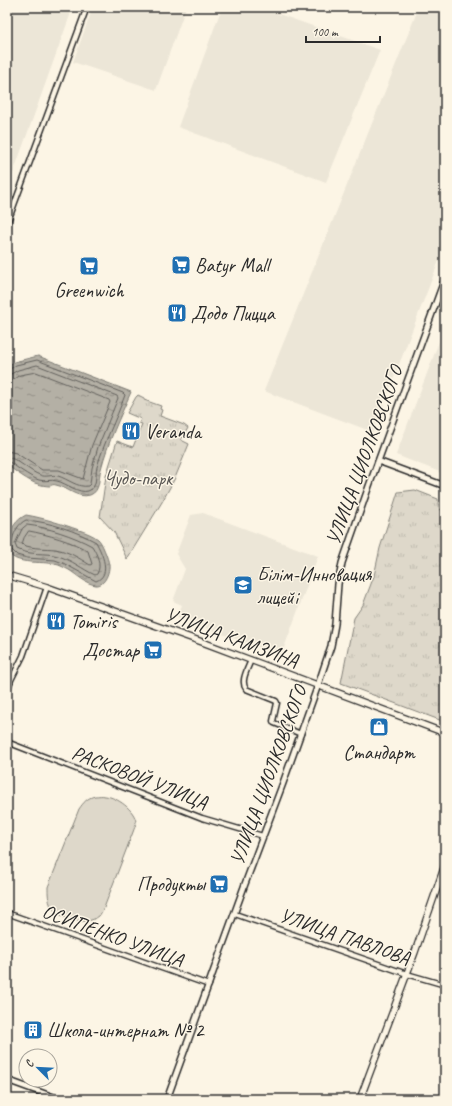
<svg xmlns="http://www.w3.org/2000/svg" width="452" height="1106" font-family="Caveat,sans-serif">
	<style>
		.built { fill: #ece6d7 }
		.grass { fill: #ded8ca; stroke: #84827a }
		.park { fill: url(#park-tufts); stroke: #84827a }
		.water { fill: url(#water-ripples); stroke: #7d7b74 }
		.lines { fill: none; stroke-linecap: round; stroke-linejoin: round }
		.shore { stroke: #62605c; stroke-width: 1 }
		.minor-casing { stroke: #2b2b2b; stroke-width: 7 }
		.tertiary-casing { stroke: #2b2b2b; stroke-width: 8 }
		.secondary-casing { stroke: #2b2b2b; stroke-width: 8 }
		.minor { stroke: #fcf5e5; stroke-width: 4 }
		.tertiary { stroke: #fcf5e5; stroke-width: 5 }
		.secondary { stroke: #fcf5e5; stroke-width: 5.5 }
		.labels { text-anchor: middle; stroke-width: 3; stroke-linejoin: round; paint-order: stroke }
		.poi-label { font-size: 20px; fill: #2b2b2b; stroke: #fcf5e5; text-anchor: start }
		.street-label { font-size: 20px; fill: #2b2b2b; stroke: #fcf5e5 }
		.park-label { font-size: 20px; fill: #585653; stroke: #fcf5e5 }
	</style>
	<defs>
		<pattern id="park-tufts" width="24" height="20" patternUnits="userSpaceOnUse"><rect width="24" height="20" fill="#ded8ca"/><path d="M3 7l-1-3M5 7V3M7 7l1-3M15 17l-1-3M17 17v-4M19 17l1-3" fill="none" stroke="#bfbaae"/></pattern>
		<pattern id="water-ripples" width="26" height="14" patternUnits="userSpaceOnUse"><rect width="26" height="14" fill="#b4b0a5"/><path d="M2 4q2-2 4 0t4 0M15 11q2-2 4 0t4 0" fill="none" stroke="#938f87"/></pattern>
	</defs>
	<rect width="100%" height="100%" fill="#fcf5e5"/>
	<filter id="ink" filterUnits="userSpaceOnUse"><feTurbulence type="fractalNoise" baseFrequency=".025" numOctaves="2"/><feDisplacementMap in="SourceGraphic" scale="8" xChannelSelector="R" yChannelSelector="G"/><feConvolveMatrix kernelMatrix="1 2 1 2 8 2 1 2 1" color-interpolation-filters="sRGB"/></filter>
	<g filter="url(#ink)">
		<!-- built -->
		<path class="built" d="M7,7H73L7,190Z
			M93,7H186L156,90L73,62Z
			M222,7H259L380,50L326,182L178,127Z
			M419,7H432L445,12V245L373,432L264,391Z
			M445,326V474L396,455Z
			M203,513L318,556L281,656L177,617L182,605L173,601L185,569L176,554L191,515Z"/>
		<!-- grass -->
		<path class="grass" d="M95,796C99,796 102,795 105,796C117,797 135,810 136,822C136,825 134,829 133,832L104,908C102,910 101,914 99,916C86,927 58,919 51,906C48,900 48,893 48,887L79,809C84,802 87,798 95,796Z"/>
		<!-- park -->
		<path class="park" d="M138,395L144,398V400L161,406L160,409L162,410L160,416L184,425L188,428L181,440L189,444L175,478L162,502L127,559L114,532L100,517L106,476L117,441L133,447L142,424L139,423L141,419L127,413L136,397Z
			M415,490L438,499C438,506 439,510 445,513V722L341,683L354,618L363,605L374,576L380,548L398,492Z"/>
		<!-- water -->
		<path class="water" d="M38,356L131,392C120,417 108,442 101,469C98,478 101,491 90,495C77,499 67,487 56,485C53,484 52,485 50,486C46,486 41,485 38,484C31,483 12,469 7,465V366L14,362Z
			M26,515C44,518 62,524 79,530C85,532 93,535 98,539C102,542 108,559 109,564C110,571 105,586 96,585C86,584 77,575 69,570C65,568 60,565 55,564C38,560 1,568 8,539C11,528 16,520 26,515Z"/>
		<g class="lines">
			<!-- shore -->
			<path class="shore" d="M7,369H10L16,365L37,360L123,393L125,395C116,420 104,442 97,467C95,475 98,488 88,491C79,494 66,483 57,481C51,479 45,482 39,480C34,479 19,469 15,466C12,464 11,462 7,462
				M7,374H11L18,370L37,365L117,396L118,398L98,447L92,468L90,484L88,486C78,488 68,479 58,476C52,474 46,478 40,475C30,472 17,458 7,457
				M7,380H12L20,375L36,372L109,400L110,402L92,445L83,479L59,470H42L16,453L7,451
				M27,525C47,527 74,536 92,546C97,554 102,565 97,574L95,575C82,569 72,560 58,556C45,552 30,556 17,549L15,544L22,529Z
				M29,531C46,534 74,542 88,551L92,564L90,565C79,558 68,551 55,549C45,548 34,549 23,545L22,544L24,538Z
				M7,541L12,540C15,531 18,524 26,520C50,522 76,531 96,542C102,553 112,575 96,581L63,563L55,560L27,558L17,555L11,549L7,548"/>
			<!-- minor casing -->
			<g class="minor-casing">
				<path id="minor" d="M7,224L87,7
					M251,660C248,668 240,681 246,689L276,701L277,703L273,721L274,723L301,734
					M7,691L11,680L23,656L47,587
					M7,742L202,818L263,836
					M7,913L209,985
					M235,914L407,974L445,985"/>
			</g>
			<!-- tertiary casing -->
			<g class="tertiary-casing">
				<path id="tertiary" d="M378,461L445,486
					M7,1080L59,1099
					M167,1099L245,884L283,783L318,685L331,646L335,624L338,584L342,563L369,486L445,278"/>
			</g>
			<!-- secondary casing -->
			<g class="secondary-casing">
				<path id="secondary" d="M7,575L47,587L205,643L445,733
					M360,1099L415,952L445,865"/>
			</g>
			<!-- minor -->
			<use href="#minor" class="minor"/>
			<!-- tertiary -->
			<use href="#tertiary" class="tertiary"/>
			<!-- secondary -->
			<use href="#secondary" class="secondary"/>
		</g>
	</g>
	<!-- icons -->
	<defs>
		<g id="supermarket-square" transform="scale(1)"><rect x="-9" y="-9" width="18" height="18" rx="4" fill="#1f6fb2" stroke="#fcf5e5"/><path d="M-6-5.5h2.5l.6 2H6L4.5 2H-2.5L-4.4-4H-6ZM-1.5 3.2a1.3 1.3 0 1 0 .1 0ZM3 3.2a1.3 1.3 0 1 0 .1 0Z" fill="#fff"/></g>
		<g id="restaurant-square" transform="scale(1)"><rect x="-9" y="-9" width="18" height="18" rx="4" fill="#1f6fb2" stroke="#fcf5e5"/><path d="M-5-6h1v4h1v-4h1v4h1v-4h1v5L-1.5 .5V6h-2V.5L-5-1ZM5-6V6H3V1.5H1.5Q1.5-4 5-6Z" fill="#fff"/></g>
		<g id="school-square" transform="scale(1)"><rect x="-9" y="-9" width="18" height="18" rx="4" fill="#1f6fb2" stroke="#fcf5e5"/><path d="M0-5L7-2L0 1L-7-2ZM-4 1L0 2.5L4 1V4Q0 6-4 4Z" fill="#fff"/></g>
		<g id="shop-square" transform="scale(1)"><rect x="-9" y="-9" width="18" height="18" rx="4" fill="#1f6fb2" stroke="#fcf5e5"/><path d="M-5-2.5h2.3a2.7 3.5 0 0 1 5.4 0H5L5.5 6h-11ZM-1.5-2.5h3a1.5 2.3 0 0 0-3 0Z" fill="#fff"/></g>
		<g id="building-square" transform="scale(1)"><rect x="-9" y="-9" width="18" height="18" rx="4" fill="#1f6fb2" stroke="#fcf5e5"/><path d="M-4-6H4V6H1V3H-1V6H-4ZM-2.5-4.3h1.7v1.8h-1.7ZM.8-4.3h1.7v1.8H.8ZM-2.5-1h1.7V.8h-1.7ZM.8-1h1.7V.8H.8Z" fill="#fff"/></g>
	</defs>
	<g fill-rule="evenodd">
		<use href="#supermarket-square" x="181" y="265"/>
		<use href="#supermarket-square" x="89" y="266"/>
		<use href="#restaurant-square" x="177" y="313"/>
		<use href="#restaurant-square" x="131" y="431"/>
		<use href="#school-square" x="243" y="585"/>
		<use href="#restaurant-square" x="56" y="621"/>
		<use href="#supermarket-square" x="153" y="650"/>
		<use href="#shop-square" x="379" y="727"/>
		<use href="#supermarket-square" x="219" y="884"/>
		<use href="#building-square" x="33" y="1030"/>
	</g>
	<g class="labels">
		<!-- poi labels -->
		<g class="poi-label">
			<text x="195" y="272">Batyr Mall</text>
			<text x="89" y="297" text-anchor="middle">Greenwich</text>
			<text x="191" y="320">Додо Пицца</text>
			<text x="145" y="438">Veranda</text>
			<text x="257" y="581">Білім-Инновация<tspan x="257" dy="23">лицейі</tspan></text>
			<text x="70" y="628">Tomiris</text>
			<text x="139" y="657" text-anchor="end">Достар</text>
			<text x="379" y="759" text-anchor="middle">Стандарт</text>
			<text x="205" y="891" text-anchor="end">Продукты</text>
			<text x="47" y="1037">Школа-интернат № 2</text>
		</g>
		<!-- street labels -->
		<g class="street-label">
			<text transform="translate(364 455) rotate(-70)" y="7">УЛИЦА ЦИОЛКОВСКОГО</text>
			<text transform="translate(232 637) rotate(20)" y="7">УЛИЦА КАМЗИНА</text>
			<text transform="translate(268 775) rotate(-70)" y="7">УЛИЦА ЦИОЛКОВСКОГО</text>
			<text transform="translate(140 777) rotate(21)" y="7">РАСКОВОЙ УЛИЦА</text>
			<text transform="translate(113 935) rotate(20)" y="7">ОСИПЕНКО УЛИЦА</text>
			<text transform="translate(345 936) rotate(19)" y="7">УЛИЦА ПАВЛОВА</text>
		</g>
		<!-- park labels -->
		<g class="park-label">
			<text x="138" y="485">Чудо-парк</text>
		</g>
	</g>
	<!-- margin -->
	<rect width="452" height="1106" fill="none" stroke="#fcf5e5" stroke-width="24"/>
	<rect x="12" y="12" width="428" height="1082" fill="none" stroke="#2b2b2b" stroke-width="1.5" filter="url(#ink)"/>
	<!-- north arrow -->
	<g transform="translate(38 1068) rotate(294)"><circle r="19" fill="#fcf5e5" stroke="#a8a49b"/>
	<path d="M0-3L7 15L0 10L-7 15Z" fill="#1f6fb2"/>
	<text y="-6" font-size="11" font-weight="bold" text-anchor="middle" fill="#2b2b2b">С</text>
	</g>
	<!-- scale -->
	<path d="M306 36v6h74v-6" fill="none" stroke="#2b2b2b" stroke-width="2"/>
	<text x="312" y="36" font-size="12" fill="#2b2b2b" stroke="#fcf5e5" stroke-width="3" paint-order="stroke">100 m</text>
</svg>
